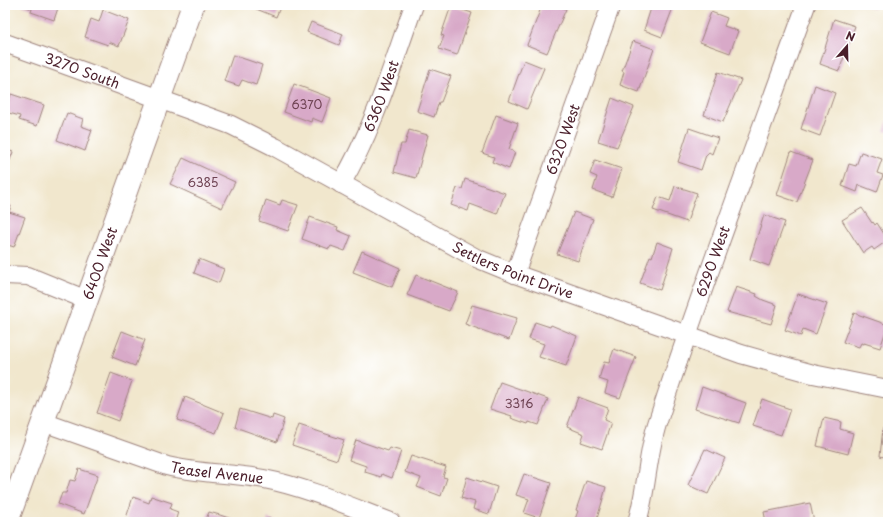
<svg xmlns="http://www.w3.org/2000/svg" width="893" height="527" font-family="'Playpen Sans',sans-serif">
	<style>
		.building { fill: #d8a9c8 }
		.lines { fill: none; stroke-linecap: round; stroke-linejoin: round }
		.minor-casing { stroke: #9e837c; stroke-width: 20 }
		.tertiary-casing { stroke: #9e837c; stroke-width: 24 }
		.minor { stroke: #fff; stroke-width: 18 }
		.tertiary { stroke: #fff; stroke-width: 22 }
		.labels { text-anchor: middle; stroke-width: 4; stroke-linejoin: round; paint-order: stroke }
		.number-label { font-size: 12px; fill: #6e4252 }
		.street-label { font-size: 14px; fill: #4a1f2b; stroke: #fff }
	</style>
	<rect width="100%" height="100%" fill="#fff"/>
	<filter id="ink" filterUnits="userSpaceOnUse"><feTurbulence type="fractalNoise" baseFrequency=".025" numOctaves="2"/><feDisplacementMap in="SourceGraphic" scale="8" xChannelSelector="R" yChannelSelector="G"/><feConvolveMatrix kernelMatrix="1 2 1 2 8 2 1 2 1" color-interpolation-filters="sRGB"/></filter>
	<filter id="wash" filterUnits="userSpaceOnUse"><feTurbulence type="fractalNoise" baseFrequency=".012" numOctaves="4" result="noise"/><feDisplacementMap in="SourceGraphic" scale="16" xChannelSelector="R" yChannelSelector="G"/><feGaussianBlur stdDeviation="0.9" result="paint"/><feColorMatrix in="noise" values="0 0 0 0 0 0 0 0 0 0 0 0 0 0 0 0 0 1.4 0 .05"/><feComposite in="paint" operator="in"/></filter>
	<g filter="url(#wash)">
		<rect width="100%" height="100%" fill="#f1e7cd"/>
		<g id="blocks">
			<!-- building -->
			<path class="building" d="M21,5H59L54,20L31,12L32,9Z
				M256,5H281L276,17L254,8Z
				M542,5H556L566,9L547,53L527,45Z
				M652,5H674L662,37L644,30Z
				M863,5H875L874,9Z
				M451,6L472,13L457,55L439,49L444,36L441,35Z
				M103,10L129,20L119,46L109,42L108,45L85,37L91,19L99,22Z
				M711,12L727,18L724,26L738,31L730,53L700,42Z
				M834,19L855,26L839,71L820,64Z
				M311,22L343,34L339,45L307,32Z
				M633,41L654,49L639,92L620,85L624,72L622,71Z
				M233,55L262,65L256,85L242,80L239,86L224,81Z
				M524,60L544,68L527,109L509,101Z
				M430,69L451,76L441,102H439L434,117L417,111Z
				M718,72L741,80L723,122L704,115Z
				M294,84L331,98L322,122L312,118L311,122L284,112Z
				M815,85L835,93L820,136L801,129Z
				M11,94L44,105L37,126L19,120L20,116L5,112Z
				M612,98L634,107L617,147L598,141Z
				M67,113L83,119L81,126L92,130L85,151L57,140Z
				M496,115L518,123L509,149L515,152L509,169L492,162L494,157L482,153Z
				M888,120V132L884,131Z
				M689,128L718,138L712,154L709,152L706,155L701,170L678,162Z
				M409,130L428,135L416,178L394,172L401,144H405Z
				M5,149L13,152L5,173Z
				M791,152L813,160L797,202L777,195Z
				M861,152L882,159L877,173L883,175L877,192L859,185L857,192L842,186L849,164L856,166Z
				M183,158L235,182L222,208L170,184Z
				M595,160L622,169L612,197L593,190L597,177L590,174Z
				M465,179L505,193L497,214L470,204L468,211L451,205L457,188L462,189Z
				M675,186L697,193L687,222L653,210L658,197L670,201Z
				M266,200L280,205L282,200L298,205L288,231L259,221Z
				M5,204L11,206L9,212L25,217L14,247L5,244Z
				M862,208L872,223L873,222L875,225L877,223L888,240L874,250L872,247L863,253L842,220Z
				M574,212L593,219L578,261L557,254Z
				M764,215L785,222L769,266L750,259Z
				M310,217L338,227L337,230L351,236L345,251L331,246L329,249L302,239Z
				M657,242L673,248L660,290L640,283L650,256L652,257Z
				M362,251L400,268L392,287L353,272Z
				M199,259L224,269L219,283L194,273Z
				M416,275L458,292L449,311L407,295Z
				M736,287L757,294L756,296L763,300L777,305L771,324L727,312Z
				M798,294L827,304L816,334L803,329L801,336L785,330Z
				M472,305L517,318L509,340L465,324Z
				M854,313L888,325L880,348L864,343V344L861,343L859,347L843,342Z
				M535,322L550,327L551,325L577,336L566,366L539,357L544,344L529,339Z
				M122,331L145,340L135,366L112,357Z
				M614,349L636,357L620,398L605,393L608,382L599,379L604,362L609,363Z
				M111,373L132,381L118,421L97,413Z
				M500,382L548,399L538,425L529,422L528,424L511,418L512,416L490,409Z
				M702,387L746,403L739,423L695,409Z
				M185,397L224,413L216,433L177,420Z
				M578,397L608,408L604,420L611,423L602,449L581,442L584,434L567,427Z
				M762,399L790,409L781,435L753,426Z
				M240,409L272,419L273,415L284,419L277,442L235,427Z
				M824,418L841,422L840,429L853,433L848,454L817,446Z
				M299,425L344,440L337,460L292,445Z
				M883,428L888,429V458L880,456Z
				M356,440L388,451L390,448L401,451L392,478L382,474L381,477L365,472L366,466L349,460Z
				M705,449L725,458L708,494L688,485Z
				M411,456L446,467L443,477L447,478L441,496L417,487L421,478L405,472Z
				M79,469L98,475L84,514L58,504L62,493H66L70,480L75,481Z
				M524,474L551,483L539,518L524,513L529,499L516,495Z
				M467,477L497,487L489,514L473,509L475,502L461,498Z
				M586,481L606,487L602,502L596,522H574L578,511L576,510Z
				M151,496L172,503L170,509L178,512L175,522H137L126,518L133,497L149,503Z
				M810,503L814,522H766L764,512Z
				M209,512L220,515L240,522H205Z
				M268,518L278,522H267Z"/>
		</g>
	</g>
	<g filter="url(#ink)">
		<use href="#blocks" fill-opacity="0" stroke="#9e837c" stroke-width="1"/>
		<g class="lines">
			<!-- minor casing -->
			<g class="minor-casing">
				<g id="minor">
					<path id="s1" d="M5,43L231,125L275,147L476,258L515,274L741,354L813,374L888,389"/>
					<path id="s2" d="M341,184C374,129 392,66 414,5"/>
					<path id="s3" d="M515,274L611,5"/>
					<path d="M5,275L28,276L87,300"/>
					<path id="s4" d="M43,422L167,466C199,474 232,473 264,479C306,487 351,507 391,522"/>
					<path id="s5" d="M637,522C647,490 647,456 657,424C703,283 756,144 806,5"/>
				</g>
			</g>
			<!-- tertiary casing -->
			<g class="tertiary-casing">
				<g id="tertiary">
					<path id="s6" d="M7,522L193,5"/>
				</g>
			</g>
			<!-- minor -->
			<use href="#minor" class="minor"/>
			<!-- tertiary -->
			<use href="#tertiary" class="tertiary"/>
		</g>
	</g>
	<g class="labels">
		<!-- number labels -->
		<g class="number-label">
			<text x="307" y="109">6370</text>
			<text x="203" y="187">6385</text>
			<text x="519" y="408">3316</text>
		</g>
		<!-- street labels -->
		<g class="street-label">
			<text dy="5" stroke="none"><textPath href="#s1" startOffset="82">3270 South</textPath></text>
			<text dy="5" stroke="none"><textPath href="#s2" startOffset="97">6360 West</textPath></text>
			<text dy="5" stroke="none"><textPath href="#s3" startOffset="143">6320 West</textPath></text>
			<text dy="5" stroke="none"><textPath href="#s5" startOffset="272">6290 West</textPath></text>
			<text dy="5" stroke="none"><textPath href="#s6" startOffset="275">6400 West</textPath></text>
			<text dy="5" stroke="none"><textPath href="#s1" startOffset="558">Settlers Point Drive</textPath></text>
			<text dy="5" stroke="none"><textPath href="#s4" startOffset="182">Teasel Avenue</textPath></text>
		</g>
	</g>
	<!-- margin -->
	<rect width="893" height="527" fill="none" stroke="#fff" stroke-width="20"/>
	<!-- north arrow -->
	<g transform="translate(847 46) rotate(20)" stroke="#ffffff" stroke-width="3" paint-order="stroke">
	<path d="M0-3L7 15L0 10L-7 15Z" fill="#4a1f2b"/>
	<text y="-6" font-size="11" font-weight="bold" text-anchor="middle" fill="#4a1f2b">N</text>
	</g>
</svg>
